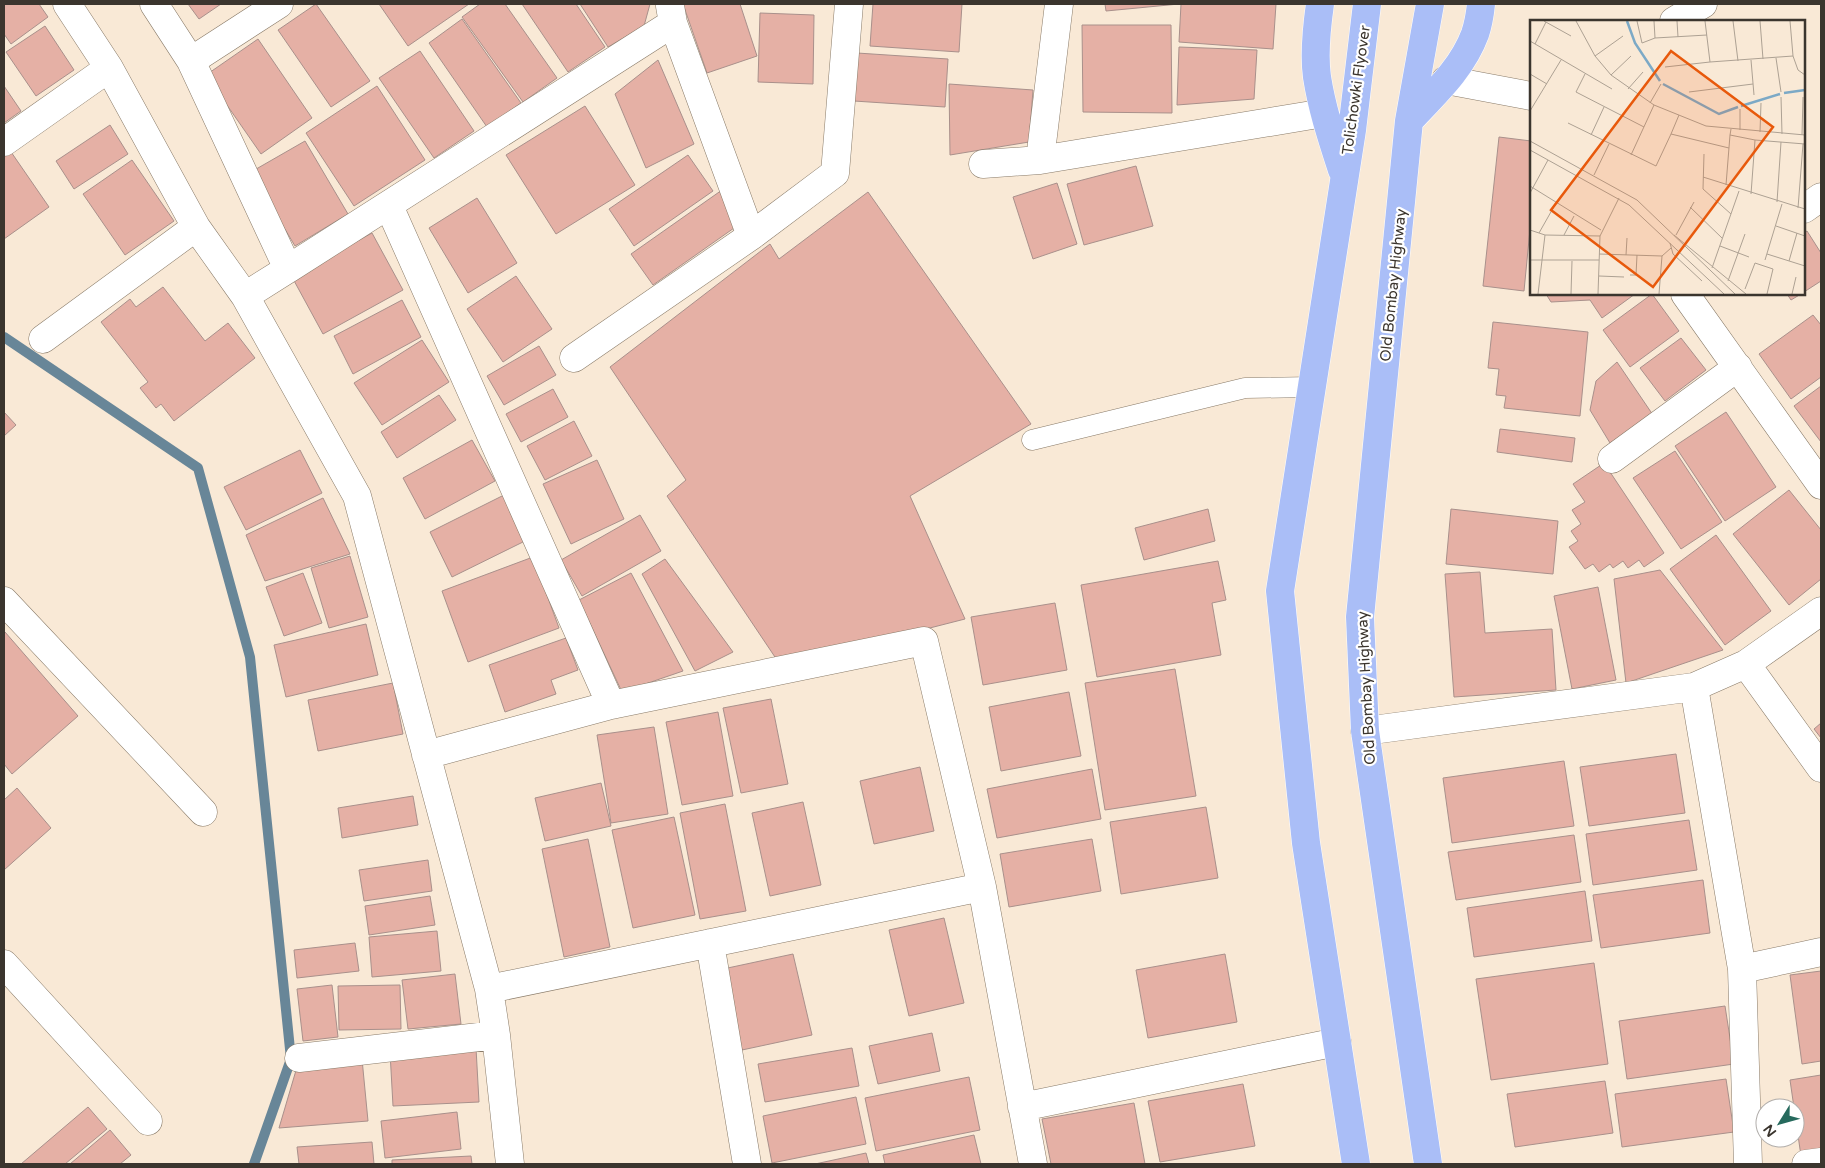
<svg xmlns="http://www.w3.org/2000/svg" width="1825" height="1168" font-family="'Varela Round',sans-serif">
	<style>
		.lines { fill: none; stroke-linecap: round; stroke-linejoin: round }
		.stream { stroke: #688698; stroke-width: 10 }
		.building { fill: #e5b0a5; stroke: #a9908b }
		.lane-casing { stroke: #897b69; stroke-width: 21 }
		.street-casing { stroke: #897b69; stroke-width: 29 }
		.primary-casing { stroke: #fff; stroke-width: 29 }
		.lane { stroke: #fff; stroke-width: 20 }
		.street { stroke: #fff; stroke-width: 28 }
		.primary { stroke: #aabef7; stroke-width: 28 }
		.labels { text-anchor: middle; stroke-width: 4.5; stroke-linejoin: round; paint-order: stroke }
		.street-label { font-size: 15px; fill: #3b352e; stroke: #fff }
		.inset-river { fill: none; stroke: #7ca9c6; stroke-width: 2.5 }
		.inset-road { fill: none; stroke: #ada193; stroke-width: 1 }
		.view { fill: #e8590c; fill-opacity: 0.15; stroke: #e8590c; stroke-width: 2.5 }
		.inset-edge { fill: none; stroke: #3b352e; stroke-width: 2.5 }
	</style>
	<rect width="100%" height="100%" fill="#f9e9d6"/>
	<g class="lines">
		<!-- stream -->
		<path class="stream" d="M4,337L198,468L250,657L291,1059L254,1164"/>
	</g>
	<!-- building -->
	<path class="building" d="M4,4H39L48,17L11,44L4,34Z
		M188,4H221L199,19Z
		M316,4L370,81L331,107L278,30Z
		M379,4H469L408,46Z
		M480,4H505L557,78L523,102L462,17Z
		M522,4H576L605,47L568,72Z
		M580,4H650L644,26L608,47Z
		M683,4H740L757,56L707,73Z
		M873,4H962L959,52L870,46Z
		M1105,4H1179L1106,11Z
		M1181,4H1276L1273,49L1179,42Z
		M760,13L814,15L813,84L758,82Z
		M462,19L521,103L487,127L429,43Z
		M1082,25H1171L1172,113L1083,112Z
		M45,26L74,70L36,96L6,52Z
		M258,39L312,118L261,154L206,75Z
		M1179,47L1257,50L1254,99L1177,105Z
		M420,51L474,131L434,158L379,78Z
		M857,53L948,59L945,107L854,101Z
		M658,60L694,144L646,168L615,94Z
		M949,84L1033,90L1029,142L950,155Z
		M4,86L21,111L4,123Z
		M377,86L425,160L354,206L306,133Z
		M585,106L635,185L556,234L506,155Z
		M110,125L128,154L74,189L56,161Z
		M1499,137L1531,141V219L1524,291L1483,286Z
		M305,141L348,214L295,246L251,172Z
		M9,149L49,207L4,239V152Z
		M688,155L713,191L634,246L609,209Z
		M132,160L174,221L125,255L83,194Z
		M1136,166L1153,226L1084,245L1067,184Z
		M1057,183L1077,244L1033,259L1013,197Z
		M722,190L744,221L653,285L631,254Z
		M868,192L1031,424L910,496L965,619L781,666L667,496L686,480L610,367L770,244L779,259Z
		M477,198L517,263L468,293L429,228Z
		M1807,231L1821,253V281L1804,292V233Z
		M372,233L403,290L323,334L292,277Z
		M516,276L552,329L503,362L467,309Z
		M163,287L205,341L228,323L255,358L174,421L161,404L156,408L140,388L148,382L101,322L130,299L136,307Z
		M1546,294H1635L1602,318L1590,300L1551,302Z
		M1652,294L1679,331L1630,367L1603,330Z
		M1787,294H1801L1791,300Z
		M402,300L421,337L353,374L334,336Z
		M1813,315L1821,325V377L1791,399L1759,354Z
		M1493,322L1588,332L1580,416L1504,408L1506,396L1496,395L1499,369L1488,368Z
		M1681,338L1706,370L1665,401L1640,368Z
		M422,340L449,382L382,425L354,383Z
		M539,346L556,375L504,405L487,376Z
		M1617,362L1653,415L1610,443L1590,410L1596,381Z
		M1821,386V442L1794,406Z
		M553,389L568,417L521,442L506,414Z
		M439,395L456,420L397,458L381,432Z
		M4,412L16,425L4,436Z
		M1726,412L1776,487L1725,521L1675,446Z
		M574,421L592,456L545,480L527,446Z
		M1500,429L1575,438L1572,462L1497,452Z
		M472,440L495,481L425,519L403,478Z
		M300,450L322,493L246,530L224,487Z
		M1675,451L1722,522L1681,549L1633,478Z
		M597,460L624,519L571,544L543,484Z
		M1604,463L1664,553L1644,567L1639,560L1628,568L1623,561L1613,568L1610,564L1599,572L1593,564L1585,569L1569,547L1578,541L1571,531L1581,524L1572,510L1585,502L1573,484Z
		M1789,490L1821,530V579L1789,605L1733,534Z
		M504,495L527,540L452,577L430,532Z
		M323,498L350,554L265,581L246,535Z
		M1208,509L1215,541L1144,560L1135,528Z
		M1451,509L1558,521L1553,574L1446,564Z
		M640,515L661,551L582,596L561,560Z
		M1716,535L1771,611L1725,645L1670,569Z
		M350,556L368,617L329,628L311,568Z
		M533,557L559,628L468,662L442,591Z
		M665,559L733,652L695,671L642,574Z
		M1218,561L1226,600L1212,603L1221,655L1097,677L1081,585Z
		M1660,570L1723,650L1626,683L1614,579Z
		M1480,572L1485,633L1552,629L1556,690L1454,697L1445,574Z
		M303,573L322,623L284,636L266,587Z
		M631,573L683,671L622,692L579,600Z
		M1598,587L1616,680L1572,689L1554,596Z
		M1055,603L1067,670L983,685L971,617Z
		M366,624L378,675L286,697L274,645Z
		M5,632L78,716L12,774L4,764V633Z
		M566,638L578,670L551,680L556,694L505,712L489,665Z
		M1175,669L1196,796L1105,810L1085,683Z
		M393,683L403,734L318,751L308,700Z
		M1069,692L1081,756L1001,771L989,707Z
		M771,699L788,784L741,793L723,708Z
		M718,712L733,796L682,805L666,722Z
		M1821,723V738L1814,729Z
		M654,727L668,814L611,823L597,735Z
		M1676,754L1685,813L1589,826L1580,767Z
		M1564,761L1574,826L1452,843L1443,778Z
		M920,767L934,831L874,844L860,781Z
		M1092,769L1101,819L997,838L987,789Z
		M601,783L611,826L545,841L535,798Z
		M17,788L51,828L4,870V800Z
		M413,796L418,825L342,838L338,808Z
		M803,802L821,885L770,896L752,813Z
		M725,804L746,911L700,919L680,813Z
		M1206,807L1218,878L1121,894L1110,822Z
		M674,817L695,915L633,928L612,830Z
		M1689,820L1697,870L1593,885L1586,834Z
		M1574,835L1581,882L1456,900L1448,852Z
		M588,839L610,947L564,957L542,849Z
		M1092,839L1101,891L1009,907L1000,854Z
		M428,860L432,891L364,901L359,870Z
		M1703,880L1710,933L1601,948L1593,895Z
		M1585,891L1592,941L1474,957L1467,908Z
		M430,896L435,925L369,935L365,906Z
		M944,918L964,1003L909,1016L889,930Z
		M437,931L441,971L372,977L369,937Z
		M355,943L359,971L297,978L294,950Z
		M793,954L812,1035L742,1050L723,969Z
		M1225,954L1237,1022L1148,1038L1136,970Z
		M1594,963L1608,1064L1491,1080L1476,979Z
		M1821,971V1061L1802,1064L1790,975Z
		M455,974L461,1024L408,1029L402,980Z
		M332,985L338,1037L303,1041L297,989Z
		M400,985L401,1029L339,1030L338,986Z
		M1725,1006L1734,1064L1627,1079L1619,1021Z
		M932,1033L940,1071L878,1084L869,1046Z
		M476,1048L479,1102L393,1106L390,1052Z
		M852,1048L859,1086L765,1102L758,1064Z
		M362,1059L368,1121L279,1128L297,1067Z
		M1821,1075V1153L1801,1156L1790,1080Z
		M969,1077L980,1130L876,1151L865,1098Z
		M1726,1079L1734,1132L1622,1147L1615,1094Z
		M1605,1081L1613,1133L1515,1147L1507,1094Z
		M1243,1084L1255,1146L1160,1162L1148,1101Z
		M856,1097L866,1144L772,1163L763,1116Z
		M1134,1103L1145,1164H1051L1042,1119Z
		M88,1107L107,1129L65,1164H21Z
		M457,1112L461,1149L385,1158L381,1121Z
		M110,1130L131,1155L120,1164H70Z
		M974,1135L981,1164H885L883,1155Z
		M372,1142L374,1164H299L297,1147Z
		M866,1153L869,1164H815Z
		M471,1156L472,1164H392V1160Z"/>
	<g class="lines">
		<!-- lane casing -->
		<g class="lane-casing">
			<path id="lane" d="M1032,440L1245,388L1312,387"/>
		</g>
		<!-- street casing -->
		<g class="street-casing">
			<path id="street" d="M67,4L109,68L196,227L245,296L357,496L489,989L496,1035L510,1164
				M154,4L191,61L288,269L245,296
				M670,6L673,23L751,236
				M1674,21L1703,4
				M191,61L279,4
				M1446,80L1531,96
				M4,142L109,68
				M1040,160L1059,4
				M983,164L1040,160L1324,113
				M389,206L611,705L924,641L982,887L1033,1164
				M1804,209L1821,197
				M288,269L673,23
				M1685,294L1821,485
				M43,339L196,227
				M574,358L751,236L835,173L849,4
				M1612,459L1738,367
				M4,601L203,812
				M1746,664L1821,768
				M1694,687L1742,969L1748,1164
				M1365,731L1694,687L1746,664L1821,611
				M426,755L611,705
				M710,943L747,1164
				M4,964L148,1121
				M1742,969L1821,952
				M489,989L982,887
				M299,1058L496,1035
				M1022,1107L1337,1042
				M1806,1164L1821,1162"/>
		</g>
		<!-- primary casing -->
		<g class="primary-casing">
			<path id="primary" d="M1320,4C1317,25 1314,56 1317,77C1322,109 1332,139 1342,170
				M1409,121C1434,94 1462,69 1475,34C1478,25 1480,14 1481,4
				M1356,1164L1306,843L1280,591L1352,130L1367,4
				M1428,1164L1365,731L1360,617L1409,121L1430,4"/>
		</g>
		<!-- lane -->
		<use href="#lane" class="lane"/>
		<!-- street -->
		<use href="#street" class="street"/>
		<!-- primary -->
		<use href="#primary" class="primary"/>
	</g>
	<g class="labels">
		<!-- street labels -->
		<g class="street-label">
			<text transform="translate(1356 90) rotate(-82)" y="5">Tolichowki Flyover</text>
			<text transform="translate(1393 285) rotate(-84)" y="5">Old Bombay Highway</text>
			<text transform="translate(1366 688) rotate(-93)" y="5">Old Bombay Highway</text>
		</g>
	</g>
	<!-- overview -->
	<g transform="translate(1530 20)">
		<rect width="275" height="275" fill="#f9e9d6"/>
		<path class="inset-river" d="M97,1L105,23L130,61M133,64L189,94L208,87M254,73L275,70M211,86L250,74"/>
		<path class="inset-road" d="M14,1L41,16M46,1L65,36L81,55L124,85L176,106L275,115M107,1L112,23L125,18L177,15M124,1L125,18M147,1L148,17M175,1L180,42L263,36M203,1L208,41M230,1L233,39M260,1L263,36L268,50L275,55M0,21L82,69M5,24L16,2M65,36L93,16M246,38L251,72M221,40L224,75M135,47L180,42M0,54L17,64M55,54L46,72L114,107M81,55L101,36M98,69L113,52M159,72L223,64M251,77L252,114M120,83L131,64M0,91L31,40M38,103L126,146L141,114L199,128M201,109L200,115L225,120L275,124M210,110V89M230,112L231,83M141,114L149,95M61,115L74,87M272,115L273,77M0,121L107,180L205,274M0,130L99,185L194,274M174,134L173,169L201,194M101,135L124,85M64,155L79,124M173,157L275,189M196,165L200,115M0,166L71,210M0,173L18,140M221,174L225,120M247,182L251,122M160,187L192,218M268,188L273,124M246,206L275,216M0,210L15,215L70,216M9,213L26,183M34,215L44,196M144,215L216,274M146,215L164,182M140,223L143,234L172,261M190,226L219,237M69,234L132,236M237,234L275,246M96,235L97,218M0,240H69M235,240L252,184M259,241L267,213M182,248L209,171M100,255H106L107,235M69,256L94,257M198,261L215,214M215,269L225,243L243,249L237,274M8,274L15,215M41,274L42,241M68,274L70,216L89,178M129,274L132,236L141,228M262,274L266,257"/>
		<path class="view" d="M141,31L243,107L123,267L21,190Z"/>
		<rect width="275" height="275" class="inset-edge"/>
	</g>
	<!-- border -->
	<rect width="1825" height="1168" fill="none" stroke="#3b352e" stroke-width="10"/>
	<!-- north arrow -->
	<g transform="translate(1780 1123) rotate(233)"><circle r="24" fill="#ffffff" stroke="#b1aeab"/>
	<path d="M0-4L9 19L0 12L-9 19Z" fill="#266a5d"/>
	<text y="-8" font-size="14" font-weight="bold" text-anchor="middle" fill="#3b352e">N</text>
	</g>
</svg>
